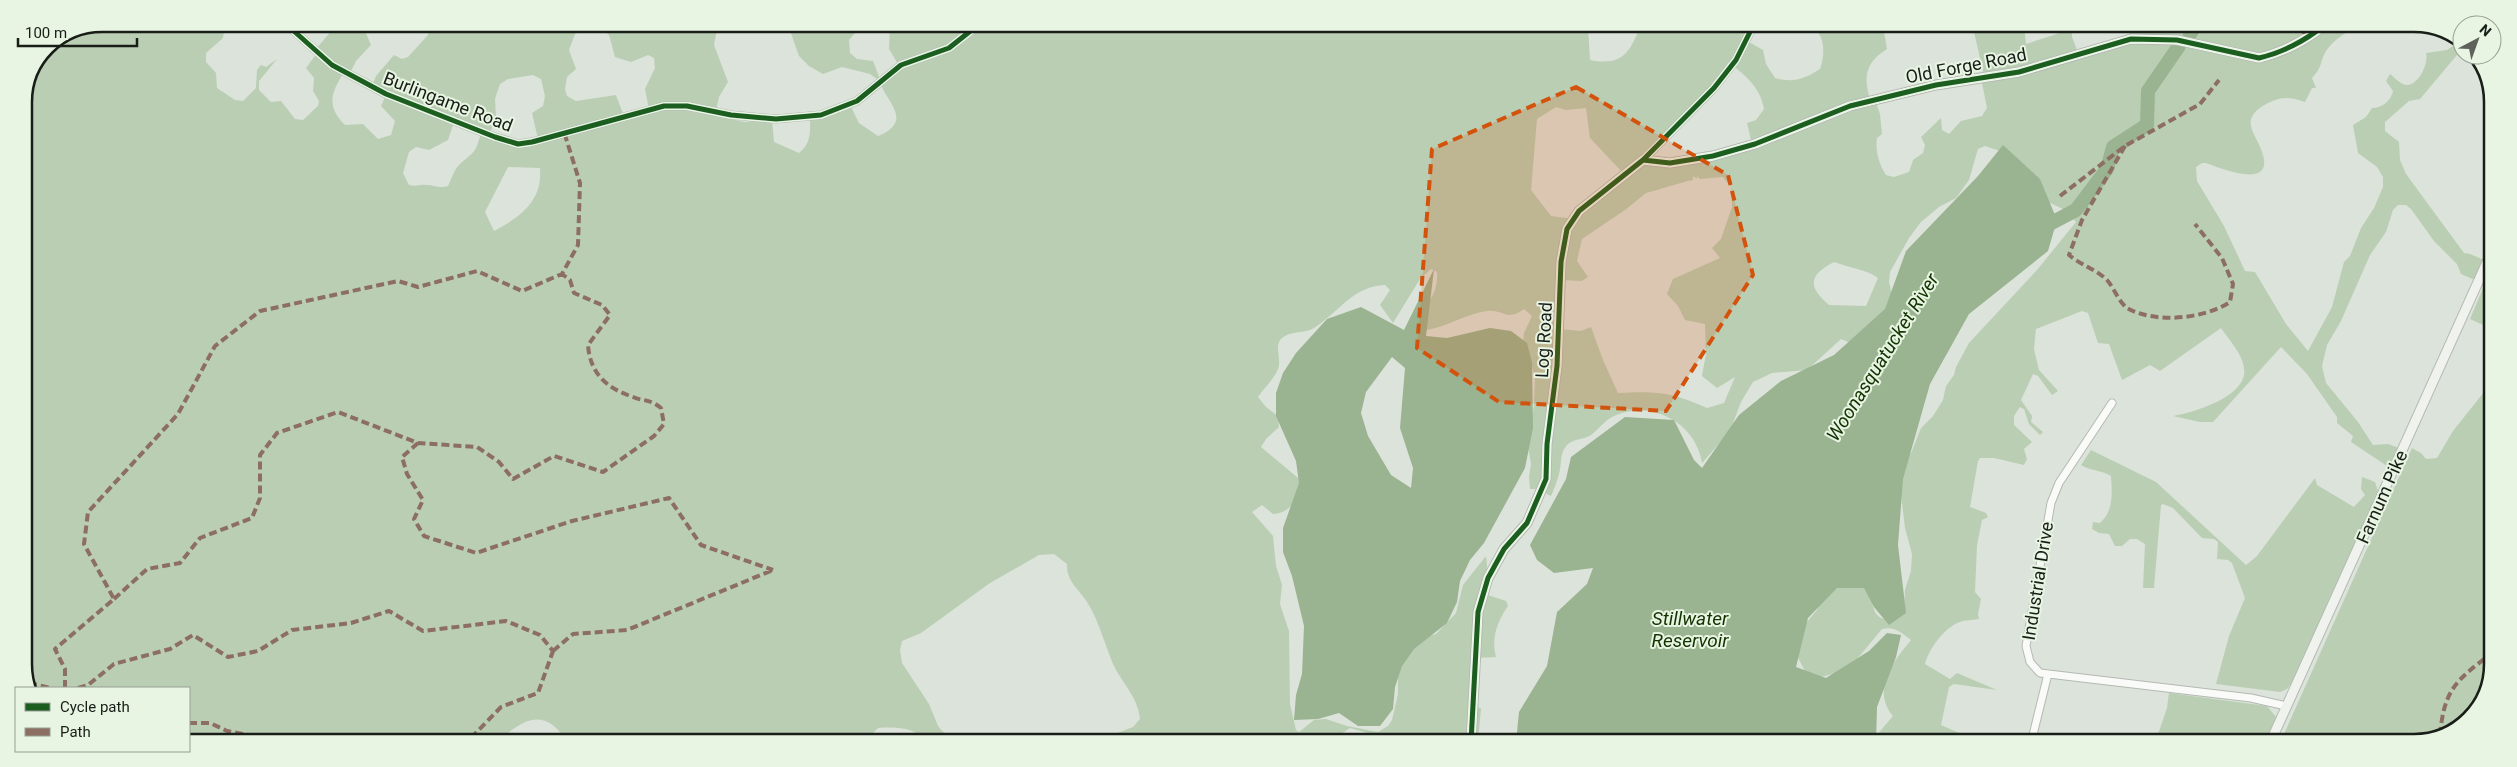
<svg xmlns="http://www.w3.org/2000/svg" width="2517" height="767" font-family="Roboto,sans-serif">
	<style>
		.green { fill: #baceb4; fill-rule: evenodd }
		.water { fill: #9ab390; fill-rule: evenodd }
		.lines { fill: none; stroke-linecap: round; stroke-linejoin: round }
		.river { stroke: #9ab390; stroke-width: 14 }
		.minor-casing { stroke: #b4bab3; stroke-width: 9 }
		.tertiary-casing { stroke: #b4bab3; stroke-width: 11 }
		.secondary-casing { stroke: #b4bab3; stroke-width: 11 }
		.minor { stroke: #fafbf9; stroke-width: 7 }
		.tertiary { stroke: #fafbf9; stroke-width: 9 }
		.secondary { stroke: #f0f2ee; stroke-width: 9 }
		.quiet { stroke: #8d6e63; stroke-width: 4; stroke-dasharray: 8 4; stroke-linecap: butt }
		.cycleway-casing { stroke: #e8f5e3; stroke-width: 8 }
		.cycleway { stroke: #1b5e20; stroke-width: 5 }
		.marked { fill: #d3530d; fill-opacity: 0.2; stroke: #d3530d; stroke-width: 4; stroke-dasharray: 10 6; stroke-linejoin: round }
		.labels { text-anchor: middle; stroke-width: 4; stroke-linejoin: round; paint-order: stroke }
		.street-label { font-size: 18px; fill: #181d17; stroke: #e8f5e3 }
		.water-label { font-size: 19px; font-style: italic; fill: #133301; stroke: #e8f5e3 }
		.rim { fill: none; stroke: #181d17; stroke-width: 2.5 }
	</style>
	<rect width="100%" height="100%" fill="#dce3da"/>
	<!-- green -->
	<path class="green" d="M103,24H230L224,31L223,38L206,53V62L216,73L217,88L235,100L243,101L256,88L257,70L261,65L266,67L277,59L259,81V90L271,102L281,101L295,119L303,120L318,106L319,101L313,91L314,78L306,68L317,53L316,49L337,24H368L365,31L371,45L356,61L350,73L344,72C331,93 326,106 345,125L363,124L378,139L391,135L395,121L381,106L386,95L372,86L376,76L394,55L402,59L408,57L428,35L427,24H718L714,45L728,82L719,97L715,115L744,122L772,119L774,142L799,153C812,143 810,131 810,116L850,105L859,123L878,136C917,120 882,99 881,82L870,74L842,67L823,74L809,66L799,56L788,25H831L845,27L849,25H862L849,40L850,53L857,59L873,61L881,82L899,66L889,49L890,25L1588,26L1590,60C1621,66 1630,54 1640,26H1753L1747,41L1763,50L1766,64L1775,78C1794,83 1804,79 1820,69C1825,55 1826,35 1811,26H1883L1887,49C1866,62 1863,76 1870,99L1875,100L1880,114L1882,134L1877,138C1875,151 1879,164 1886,175L1894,177L1909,172L1913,160L1923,153L1925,145L1921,137L1941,118L1942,130L1949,134L1961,121L1982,116L1987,108L1981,78L1984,75L1974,32L1982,31V26H2024L2026,44L2072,29V37L2078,53L2130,39V26H2356C2344,34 2328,43 2323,57C2320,67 2319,70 2312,78L2316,88H2312L2305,102C2290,97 2282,96 2268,103C2236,120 2257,133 2263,155C2273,190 2220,168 2206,163H2202L2196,167L2197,181L2224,226L2245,271L2255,272L2286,324L2308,351L2332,307L2344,262L2350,256L2361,228L2374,208L2383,187V177L2377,167L2358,153L2353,125L2366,117L2372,108C2382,108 2391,101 2393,91L2386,81L2390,74C2395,78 2401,85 2407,85C2419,85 2429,63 2426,53L2447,50L2459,42L2462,45V49L2420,99L2409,101L2385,122V131L2399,142L2400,160L2406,174L2464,253L2470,254L2484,260L2475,280L2461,274L2457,264L2434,241L2411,209L2406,205H2398L2393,210L2386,232L2370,255L2341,321L2327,345L2322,366L2326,383L2358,422L2373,445L2388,444L2399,448L2390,468L2351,442L2353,436L2337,423V417L2307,374L2281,347L2213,422H2200L2173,416C2193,413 2249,396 2244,368C2242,353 2229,340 2221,328L2160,371L2150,365L2122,380L2109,344L2098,343L2088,313L2082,311L2036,329L2034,349L2039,370L2058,391L2052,395L2038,376L2033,374L2021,400L2032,416L2031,422L2043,432L2040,435L2029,424L2024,409L2020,407L2014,416V425L2032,442L2024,449L2027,459L2024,465L1994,458H1980L1978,461L1970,507L1986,513L1988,517L1982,520L1977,545L1975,592L1981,599L1978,614L1979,619C1974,620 1968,620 1963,621C1946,625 1929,648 1925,664L1950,679L1957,673L1997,690L1954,684L1949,687L1941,725L1959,733L1950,735L1948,743H1870L1893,716C1871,690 1893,662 1911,640C1902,633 1895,626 1882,629L1848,670L1821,677L1805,671L1797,656L1802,628L1817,610L1827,591L1857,583C1860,585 1864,588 1867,591C1876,602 1869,617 1888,620L1904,610L1905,590L1911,571L1912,554L1905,528L1901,495L1903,466L1912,451L1921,428L1933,416L1943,400L1946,386L1954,375L1956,367L1969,343L2037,270L2076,222L2065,210L2046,201L2000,151L1985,146L1978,149L1969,180L1956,198L1939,207L1921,222L1909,238L1890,272L1889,282L1893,299L1890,308L1855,345L1841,339L1807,370L1772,373L1753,382L1741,402L1730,431L1702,463C1696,423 1652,399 1614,416C1605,420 1599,429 1591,435C1584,440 1574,438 1567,445C1559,453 1562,465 1559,474C1557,482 1554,489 1551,496L1537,489H1530L1529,477L1531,464L1527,441L1534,406L1535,376L1523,342L1524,333L1532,316L1524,309C1507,322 1503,309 1487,311C1465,314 1447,327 1426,330L1423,311C1432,298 1438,289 1437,272L1431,269L1420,279L1393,323L1380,305L1390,290L1385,285C1353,286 1339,312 1314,328C1305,334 1290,330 1281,339C1275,345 1280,357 1279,365C1278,375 1264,388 1258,397L1266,407L1278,416L1279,427L1266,439L1261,447L1304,483C1299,497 1290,514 1273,514L1262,505L1252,512L1273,536L1276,566L1282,585L1280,604L1289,631L1290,704L1296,730L1299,732L1314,720L1326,719L1347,726L1378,732L1388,726L1392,720L1398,694V675L1401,661L1425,637L1436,634L1456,613L1463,585L1486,556L1488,576L1485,594L1506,601L1508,606C1497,622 1491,638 1496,657L1476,658L1475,707L1481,708L1478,742H1386L1374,735L1350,728L1335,738L1333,742H1094L1133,727L1140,719C1138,697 1122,683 1113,664C1105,645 1100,625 1090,607C1082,591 1066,583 1067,564L1054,554L1039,555L990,583L921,633L902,641L900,650L902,663L929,704L938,726L952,742L926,741C915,727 894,727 878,728L865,741H566C546,707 523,718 499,741H189V688H32L24,670V102L47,47ZM597,26L609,35L615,57L631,62L648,55L654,58L655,68L645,89L649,109L623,114L616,95L576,101L567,96L565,89L567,77L576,69L569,50L575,34L586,27ZM1733,66C1748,77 1761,90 1764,109L1756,120L1747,123L1752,144L1673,163L1645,157ZM533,75L541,79L545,96L543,106L532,113L538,139L517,142L490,133L496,117L495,99L500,84L508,79ZM1556,107L1566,110L1586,108L1590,138L1623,173L1574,219L1551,216L1531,190L1537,119ZM454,122L481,133C475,155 474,151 459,165C454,170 451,180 448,186C439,189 435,185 426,185C420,184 417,187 409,185L403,173L409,152L416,147L429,150L448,140ZM508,167L540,168C543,201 520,217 494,231L485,212ZM1693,176L1697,179V176L1700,179L1723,177L1731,187L1732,207L1721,239L1712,248L1720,258L1673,279L1667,294L1678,306L1685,320L1705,324L1706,354L1702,376L1717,388L1735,377L1724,403L1707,408C1671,392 1658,391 1618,393L1603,360L1591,327L1581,331L1560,329L1562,280L1582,281L1588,277L1577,261L1582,239L1625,210L1646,193L1688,181L1693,180ZM1834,262C1847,267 1868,270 1878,278L1866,306L1829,305C1807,286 1809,275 1834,262Z
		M2492,267V329L2470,319Z
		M2492,382L2490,685L2462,727L2415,743H2280L2412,448L2421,453L2426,459L2437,458L2453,431Z
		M2091,450L2156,482L2246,565L2257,556L2315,478L2317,485L2354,507L2365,495L2361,489L2362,477L2375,482L2379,494L2292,683L2287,689L2280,692L2216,684L2229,636L2245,598L2232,563L2228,560L2217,559L2218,542L2214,539L2202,538L2173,508L2163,504L2161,505L2154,588H2143L2145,544L2137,539H2130L2122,546H2115L2109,534L2099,533L2092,529L2093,522L2100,523C2114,511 2112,493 2111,476C2101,470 2091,471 2081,465Z
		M2169,693L2267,706L2276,717L2264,743H2155L2167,708Z"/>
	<!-- water -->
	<path class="water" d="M2003,145L2040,179L2057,220L2048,251L1969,314L1930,384L1903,479L1898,545L1906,613L1889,625L1874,607L1864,588H1837L1808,618L1796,667L1826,678L1869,651L1887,633L1901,635L1896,657L1877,707L1876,742H1516L1519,712L1547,666L1557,612L1587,584L1593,568L1554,573L1537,560L1530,545L1566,479L1571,457L1625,417L1674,420L1694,460L1702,468L1739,415L1781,381L1834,355L1885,309L1906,251L1978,176Z
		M1434,269L1426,336L1447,338L1490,328L1511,331L1527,343L1532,363L1533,428L1525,468L1484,543L1470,560L1460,581L1457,602L1447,623L1414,649L1402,666L1395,687L1393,709L1380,726H1358L1339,713L1318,719L1294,720L1296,695L1302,674L1304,626L1292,576L1283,552V528L1299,483L1296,461L1276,416V393L1283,373L1296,353L1327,319L1361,307L1404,330ZM1392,357L1405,368L1400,428L1413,468L1411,488L1391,475L1368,436L1361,413L1366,392Z"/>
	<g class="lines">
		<!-- river -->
		<path class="river" d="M2190,34L2195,26
			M2042,228L2076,210L2107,169L2113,147L2147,125L2148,91L2179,46"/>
		<!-- minor casing -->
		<g class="minor-casing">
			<path id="minor" d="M286,24L332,65L386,94L495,137L518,144L532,142L664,106H687L731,115L776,119L821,115L857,101L901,65L949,48L978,25
				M1643,160L1714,88L1736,60L1753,26
				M2112,403L2059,483L2051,503L2026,646L2030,662L2040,673L2251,698L2286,706
				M2031,743L2048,674"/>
		</g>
		<!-- tertiary casing -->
		<g class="tertiary-casing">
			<path id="tertiary" d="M1471,742L1478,612L1488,578L1504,549L1527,523L1546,479L1547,444L1557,366L1561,262L1567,229L1579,211L1643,160L1670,163L1713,156L1755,144L1850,106L1936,85L2019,72L2131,39L2177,40L2259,58C2281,53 2305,41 2323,26"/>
		</g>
		<!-- secondary casing -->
		<g class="secondary-casing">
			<path id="secondary" d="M2270,743L2492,251"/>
		</g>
		<!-- minor -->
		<use href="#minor" class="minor"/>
		<!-- tertiary -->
		<use href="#tertiary" class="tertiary"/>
		<!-- secondary -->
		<use href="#secondary" class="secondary"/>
		<!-- quiet -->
		<path class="quiet" d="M2303,26L2305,39
			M2125,146L2082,220L2069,255C2081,265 2097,270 2107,280C2114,288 2119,302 2127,308C2155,324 2204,319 2230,302L2233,284L2222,258L2195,224
			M2060,196L2125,146L2200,104L2219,80
			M418,443L402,457L407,474L423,500L414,519L424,536L476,553L572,521L669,498L701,545L773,570
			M114,599L147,569L180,563L200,538L252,518L260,498V455L277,433L338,412L418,443L477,447L499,462L513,479L554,456L603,472L654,436L664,424L661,408C648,398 645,402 633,397C606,388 590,373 588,345L610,315L602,305L574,293L570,280L562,274
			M553,651L573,634L627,630L773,570
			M29,683L51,688
			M65,688V669L55,649L114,599L84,544L88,512L178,414L215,346L260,311L398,281L418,287L477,271L522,291L562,274L578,245L580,183L564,132
			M78,688L88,685L114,664L170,649L193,635L228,657L258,651L292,630L351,623L389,611L423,631L506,621L540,635L553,651
			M189,723H210L227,731L281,741
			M2440,735C2444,690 2456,680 2491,654
			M460,741L469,740L501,707L538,693L553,651"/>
		<!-- cycleway casing -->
		<g class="cycleway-casing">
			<path id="cycleway" d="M286,24L332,65L386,94L495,137L518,144L532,142L664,106H687L731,115L776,119L821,115L857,101L901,65L949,48L978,25
				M1643,160L1670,163L1713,156L1755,144L1850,106L1936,85L2019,72L2131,39L2177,40L2259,58C2281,53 2305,41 2323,26
				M1471,742L1478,612L1488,578L1504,549L1527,523L1546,479L1547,444L1557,366L1561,262L1567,229L1579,211L1643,160L1714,88L1736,60L1753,26"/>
		</g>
		<!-- cycleway -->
		<use href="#cycleway" class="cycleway"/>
	</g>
	<!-- marked area -->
	<path class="marked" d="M1576,87L1728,175L1753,275L1666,411L1499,402L1417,348L1432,149Z"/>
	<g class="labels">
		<!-- street labels -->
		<g class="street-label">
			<text transform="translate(1966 66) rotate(-11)" y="6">Old Forge Road</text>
			<text transform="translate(448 102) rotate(21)" y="6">Burlingame Road</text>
			<text transform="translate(1544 340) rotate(-87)" y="6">Log Road</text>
			<text transform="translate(2382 497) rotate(-66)" y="6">Farnum Pike</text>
			<text transform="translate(2038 581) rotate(-81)" y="6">Industrial Drive</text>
		</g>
		<!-- water labels -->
		<g class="water-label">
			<text transform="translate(1882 357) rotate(-58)" y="7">Woonasquatucket River</text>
			<text x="1690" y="625">Stillwater<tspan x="1690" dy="22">Reservoir</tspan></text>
		</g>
	</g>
	<!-- crop -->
	<path d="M0 0H2517V767H0ZM102 32H2414A70 70 0 0 1 2484 102V664A70 70 0 0 1 2414 734H102A70 70 0 0 1 32 664V102A70 70 0 0 1 102 32Z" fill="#e8f5e3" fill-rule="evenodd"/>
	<path class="rim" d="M102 32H2414A70 70 0 0 1 2484 102V664A70 70 0 0 1 2414 734H102A70 70 0 0 1 32 664V102A70 70 0 0 1 102 32Z"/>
	<!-- legend -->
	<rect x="15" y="687" width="175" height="65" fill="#e8f5e3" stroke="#959f91"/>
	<rect x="25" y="703" width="25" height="8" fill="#1b5e20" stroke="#959f91"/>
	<text x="60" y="712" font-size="15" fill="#181d17">Cycle path</text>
	<rect x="25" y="728" width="25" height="8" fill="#8d6e63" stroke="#959f91"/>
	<text x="60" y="737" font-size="15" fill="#181d17">Path</text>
	<!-- north arrow -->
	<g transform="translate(2477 40) rotate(41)"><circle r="24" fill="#e8f5e3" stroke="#959f91"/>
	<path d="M0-4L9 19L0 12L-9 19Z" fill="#5d625b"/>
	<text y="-8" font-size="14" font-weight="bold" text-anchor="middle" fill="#181d17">N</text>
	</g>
	<!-- scale -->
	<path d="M18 38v8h119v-8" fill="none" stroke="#181d17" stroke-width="2.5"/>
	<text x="25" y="38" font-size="15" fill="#181d17" stroke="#e8f5e3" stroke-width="4" paint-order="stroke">100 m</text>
</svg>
